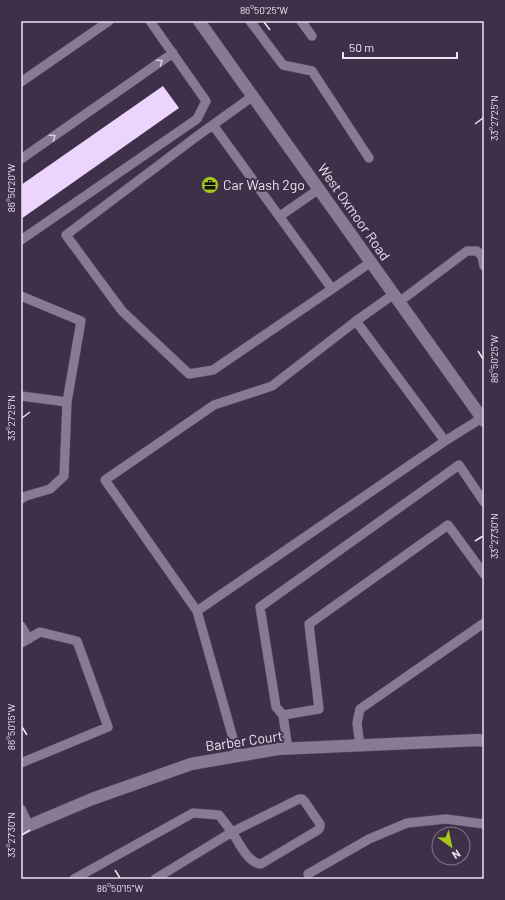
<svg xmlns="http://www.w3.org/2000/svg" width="505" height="900" font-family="Barlow,sans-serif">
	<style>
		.building { fill: #ecd4fd }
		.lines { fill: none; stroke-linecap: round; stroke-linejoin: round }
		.service-casing { stroke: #594d61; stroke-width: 10 }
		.tertiary-casing { stroke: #594d61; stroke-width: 13 }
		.secondary-casing { stroke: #594d61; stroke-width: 13 }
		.service { stroke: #897995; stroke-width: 9 }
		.tertiary { stroke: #897995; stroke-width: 12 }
		.secondary { stroke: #897995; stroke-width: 12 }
		.oneway { stroke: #d7cddf }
		.ticks { fill: none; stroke: #ebe2f1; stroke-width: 1.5 }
		.labels { text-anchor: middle; stroke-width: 4; stroke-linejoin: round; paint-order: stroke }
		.poi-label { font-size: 14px; fill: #ebe2f1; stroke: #3f3049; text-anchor: start }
		.street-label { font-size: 14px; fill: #ebe2f1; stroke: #3f3049 }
		.neatline { fill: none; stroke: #ebe2f1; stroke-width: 1.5 }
		.ticks-label { font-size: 10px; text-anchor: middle; fill: #ebe2f1 }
	</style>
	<rect width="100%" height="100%" fill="#3f3049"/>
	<!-- building -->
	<path class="building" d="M163,86L179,108L21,219V185Z"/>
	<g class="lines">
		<!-- service casing -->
		<g class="service-casing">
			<path id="service" d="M250,21L283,65L312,71L369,158
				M301,21L312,36
				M21,82L109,21
				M213,125L332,289L213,370L189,374L122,311L66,235L196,137L253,96
				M21,159L173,53
				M280,216L319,189
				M21,240L197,119L206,101L150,21
				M332,289L371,262
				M21,296L81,321L67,402L64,476L50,489L26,496L21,499
				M399,302L467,251H477L482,256L484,266
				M356,321L445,441L482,418L484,415
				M21,396L67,402
				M197,611L445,441
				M21,626L29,639
				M21,643L40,632L77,641L108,727L21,763
				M283,715L319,709L309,624L448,525L484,574
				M360,746L357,723L360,709L484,623
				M288,749L283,715L276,707L260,607L459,465L484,502
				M238,756L197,611L105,480L214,405L272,386L356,321L394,294
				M299,799H302L305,802L320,824V827L318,830L261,864C248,863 239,843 232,832Z
				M21,809L29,826
				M308,874L369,839L407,823L446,819L484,824
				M74,879L193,813L219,815L232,832L155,879"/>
		</g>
		<!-- tertiary casing -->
		<g class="tertiary-casing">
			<path id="tertiary" d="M199,21L484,421"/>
		</g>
		<!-- secondary casing -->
		<g class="secondary-casing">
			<path id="secondary" d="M21,829L92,799L191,764L278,749L479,740L484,741"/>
		</g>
		<!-- service -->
		<use href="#service" class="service"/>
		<!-- tertiary -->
		<use href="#tertiary" class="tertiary"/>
		<!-- secondary -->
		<use href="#secondary" class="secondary"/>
	</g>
	<!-- one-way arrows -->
	<defs><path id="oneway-chevron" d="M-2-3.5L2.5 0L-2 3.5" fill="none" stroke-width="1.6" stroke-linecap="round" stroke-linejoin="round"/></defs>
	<g class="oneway">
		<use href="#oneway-chevron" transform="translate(160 62) rotate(-35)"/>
		<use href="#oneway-chevron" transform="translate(53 137) rotate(-35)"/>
	</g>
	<!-- ticks -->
	<path class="ticks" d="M264,22L270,30M475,124L483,118M22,188L27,196M478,351L483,359M22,418L30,412M475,541L483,536M22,727L27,735M22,835L30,830M115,870L120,878"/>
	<!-- icons -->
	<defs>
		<g id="office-disc" transform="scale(0.9)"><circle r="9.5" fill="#a8c71c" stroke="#3f3049"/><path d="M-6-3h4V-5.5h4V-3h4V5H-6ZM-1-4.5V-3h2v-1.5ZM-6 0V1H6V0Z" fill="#111"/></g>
	</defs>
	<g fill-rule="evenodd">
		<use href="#office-disc" x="210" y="185"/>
	</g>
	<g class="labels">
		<!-- poi labels -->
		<g class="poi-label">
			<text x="223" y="190">Car Wash 2go</text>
		</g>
		<!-- street labels -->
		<g class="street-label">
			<text transform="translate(354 212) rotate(55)" y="5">West Oxmoor Road</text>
			<text transform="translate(244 741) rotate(-8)" y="5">Barber Court</text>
		</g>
	</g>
	<!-- border -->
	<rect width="505" height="900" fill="none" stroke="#3f3049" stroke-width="44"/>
	<!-- north arrow -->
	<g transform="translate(451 846) rotate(147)"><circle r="19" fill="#3f3049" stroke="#84778c"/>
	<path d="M0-3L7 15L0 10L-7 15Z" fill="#a8c71c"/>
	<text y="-6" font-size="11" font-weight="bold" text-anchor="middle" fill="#ebe2f1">N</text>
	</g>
	<!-- scale -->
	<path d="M343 52v6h114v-6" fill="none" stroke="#ebe2f1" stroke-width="2"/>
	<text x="349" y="52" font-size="12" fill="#ebe2f1" stroke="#3f3049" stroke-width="3" paint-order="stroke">50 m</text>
	<rect x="22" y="22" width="461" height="856" class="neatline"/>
	<g class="ticks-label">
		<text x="264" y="14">86°50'25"W</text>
		<text transform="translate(494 118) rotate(-90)" y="4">33°27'25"N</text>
		<text transform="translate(11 188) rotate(-90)" y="4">86°50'20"W</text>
		<text transform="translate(494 359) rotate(-90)" y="4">86°50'25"W</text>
		<text transform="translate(11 418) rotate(-90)" y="4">33°27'25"N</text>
		<text transform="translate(494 536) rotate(-90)" y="4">33°27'30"N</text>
		<text transform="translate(11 727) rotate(-90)" y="4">86°50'15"W</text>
		<text transform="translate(11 835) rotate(-90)" y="4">33°27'30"N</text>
		<text x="120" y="892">86°50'15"W</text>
	</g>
</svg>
